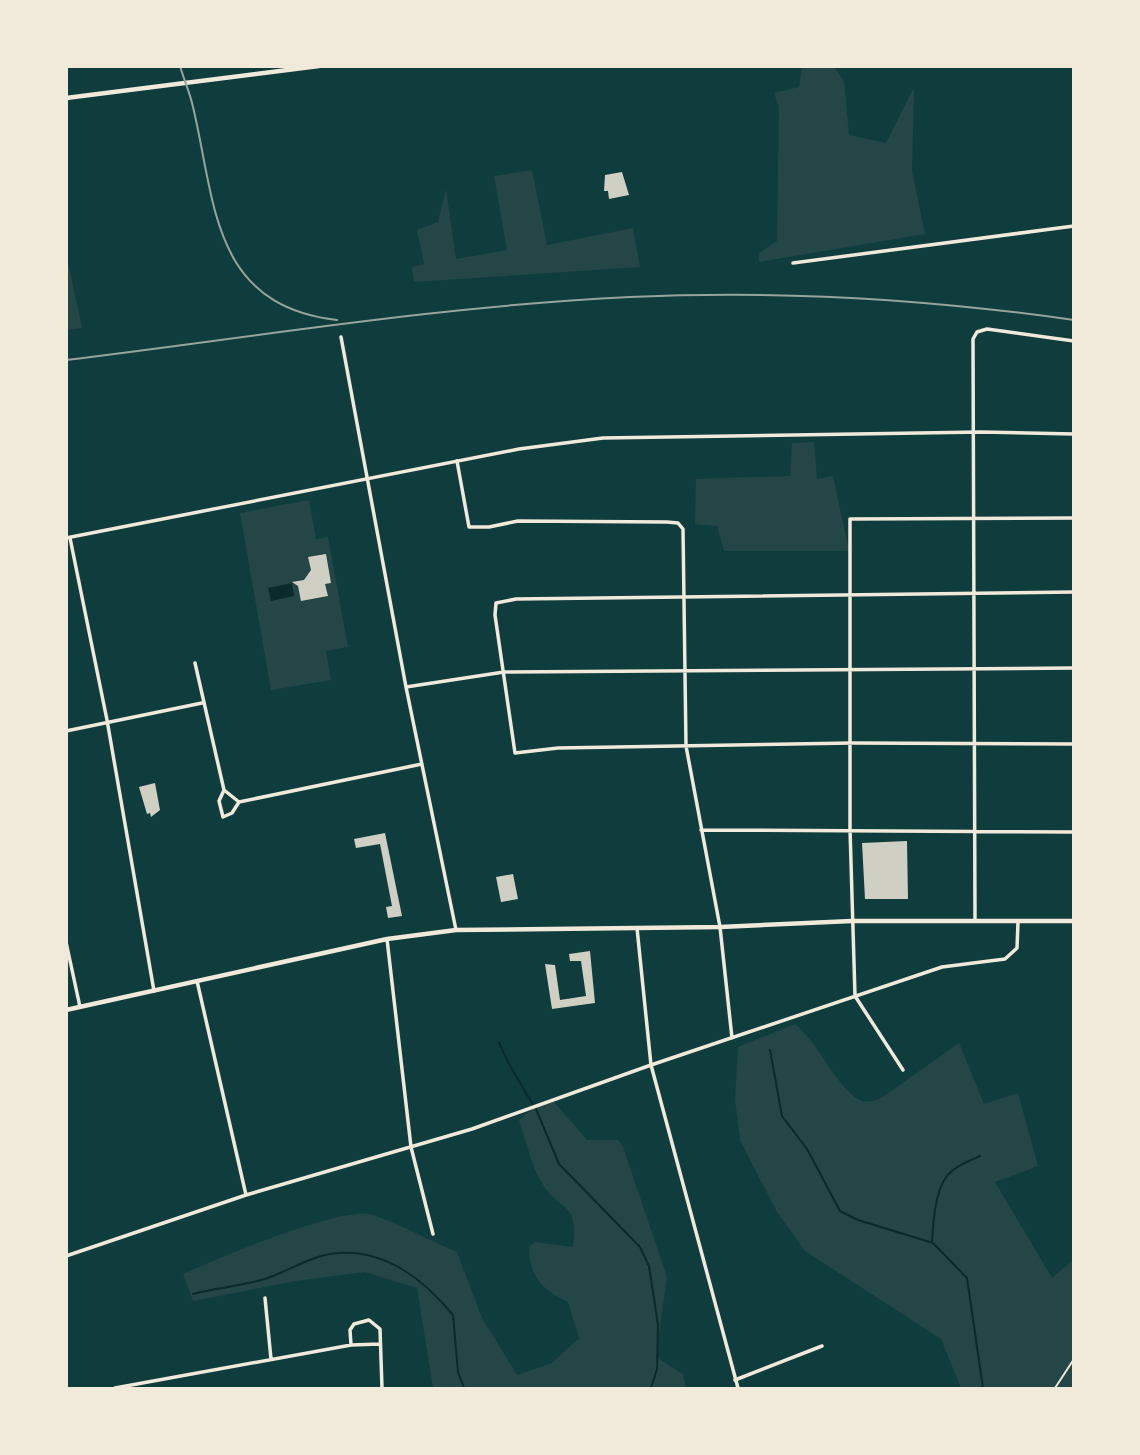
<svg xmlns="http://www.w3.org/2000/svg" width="1140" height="1455" font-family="'DM Sans',sans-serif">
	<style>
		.green { fill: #244646 }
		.water { fill: #0a2a2b }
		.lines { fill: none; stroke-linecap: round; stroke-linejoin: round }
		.stream { stroke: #0a2a2b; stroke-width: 2 }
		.building { fill: #cfcfc3 }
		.path { stroke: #f1e9da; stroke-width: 2 }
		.minor { stroke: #f1e9da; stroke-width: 3.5 }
		.tertiary { stroke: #f1e9da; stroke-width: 3.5 }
		.secondary { stroke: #f1e9da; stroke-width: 4.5 }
		.rail { stroke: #97a49c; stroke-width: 2 }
	</style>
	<rect width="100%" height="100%" fill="#0f3d3e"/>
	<!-- green -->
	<path class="green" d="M802,67H834L844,81L849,135L886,143L914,87L912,171L925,234L759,262V253L777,241L779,107L774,93L799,87Z
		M532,170L547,245L633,228L640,267L414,282L412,267L424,264L417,230L438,222L446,189L456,259L507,250L494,176Z
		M67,257L82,328L67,330Z
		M814,442L817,479L833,476L849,551H724L717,526L695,524L696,479L790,476L792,443Z
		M309,500L316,539L328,537L348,647L326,651L331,680L271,690L240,513Z
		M795,1024C819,1044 836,1086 858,1099C867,1105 876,1100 884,1096L959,1043L984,1104L1018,1093L1038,1166L995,1182L1052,1278L1073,1260V1388H961L941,1339L805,1251L777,1212L740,1140L735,1100L738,1047Z
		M554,1102L587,1140H618L623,1147L667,1277L656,1357L683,1374L686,1388H433L417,1288L365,1272L295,1281L193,1301L183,1274C217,1259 342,1205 373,1215C401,1224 429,1241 457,1252L482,1318L517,1375L552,1363L579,1338L568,1302C542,1290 529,1276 529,1247L535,1242L573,1247C579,1199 560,1214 542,1183C531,1165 526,1140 519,1120L535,1107Z"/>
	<!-- water -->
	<path class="water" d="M292,583L294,596L271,601L268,588Z"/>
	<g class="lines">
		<!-- stream -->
		<path class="stream" d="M499,1042C508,1064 520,1084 533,1104
			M770,1050L782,1116L807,1149L840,1211L858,1220L933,1243L967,1278L983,1388
			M536,1109L559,1164L640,1247L649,1266L658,1325L657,1369L651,1388
			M932,1242C933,1223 935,1191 947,1176C955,1166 969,1161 980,1156
			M193,1294C218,1287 249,1286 273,1276C293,1268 316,1254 339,1253C387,1250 424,1280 453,1315L458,1372L464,1388"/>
	</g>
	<!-- building -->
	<path class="building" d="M622,172L629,195L609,199L608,191H604L605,175Z
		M326,554L331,583L325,584L328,596L301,601L298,586L292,582L304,580L311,570L308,557Z
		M155,783L160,810L151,817L150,813L147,814L139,787Z
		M385,833L402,916L388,918L386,907L392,906L380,844L356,848L354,839Z
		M907,841L908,899H865L862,843Z
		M513,874L518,899L501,902L496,877Z
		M590,951L595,1003L552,1009L545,964L555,965L560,1000L586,996L581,961H570L569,954Z"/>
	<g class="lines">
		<!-- path -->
		<path class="path" d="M1055,1388L1074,1359"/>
		<!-- minor -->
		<path class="minor" d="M793,263L1074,226
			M341,337L406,687L456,930
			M457,461L469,527H489L518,521L667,522L678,523L683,529L686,746L720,927L732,1038
			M70,538L107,720L154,991
			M1074,592L516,599L496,603L495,615L515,753L558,748L852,743L1074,744
			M195,663L224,790
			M406,687L504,672L1074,668
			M66,731L202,703
			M239,802L224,790L219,801L223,817L232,813L239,802L422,764
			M701,830L1074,832
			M975,921L973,339L977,332L987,329L1074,341
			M387,939L411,1147L433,1234
			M66,942L80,1007
			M197,981L246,1195
			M903,1070L855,996L850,829V519L1074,518
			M66,1256L246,1195L472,1129L651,1065L942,967L1005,959L1017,948L1018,922
			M265,1298L271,1359
			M351,1345L350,1330L354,1324L369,1320L380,1329L382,1388
			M735,1380L822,1346
			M115,1388L351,1345L380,1344"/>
		<!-- tertiary -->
		<path class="tertiary" d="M66,538L519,449L603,438L981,432L1074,434
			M637,928L651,1065L738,1388"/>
		<!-- secondary -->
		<path class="secondary" d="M66,98L319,66
			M66,1010L387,939L456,930L720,927L852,921H1074"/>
		<!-- rail -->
		<path class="rail" d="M180,66C184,80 190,93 193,107C216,203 211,305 337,320
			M66,360C254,337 441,306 630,297C778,290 927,299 1074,320"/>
	</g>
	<!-- border -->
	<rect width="1140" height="1455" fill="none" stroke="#f1e9da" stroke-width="136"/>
</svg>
